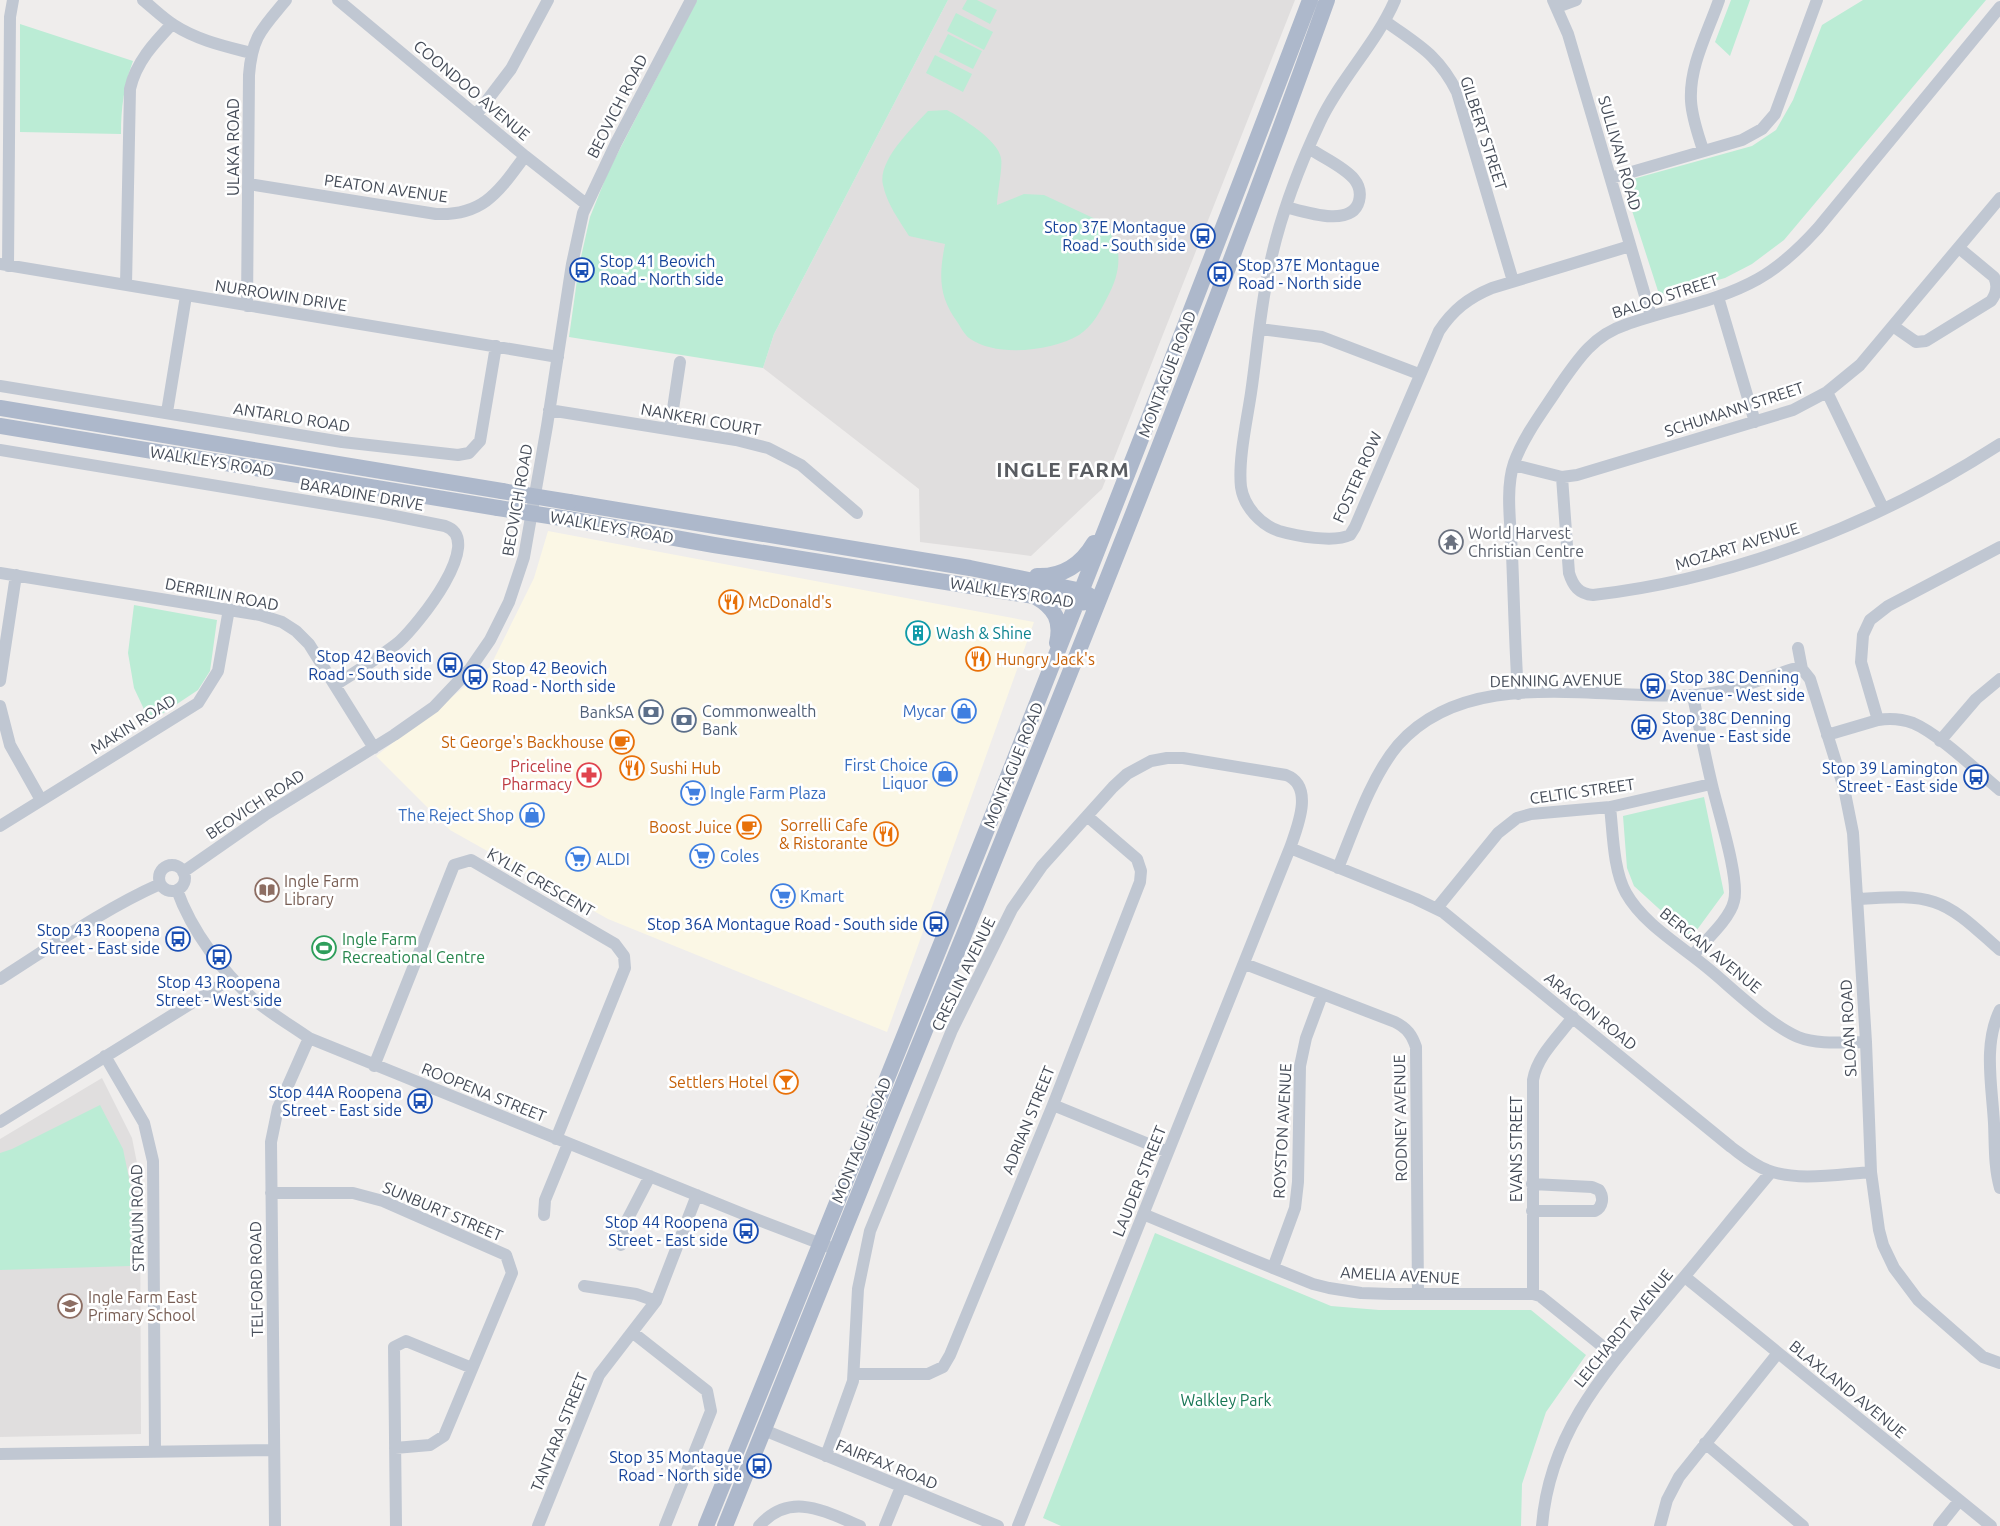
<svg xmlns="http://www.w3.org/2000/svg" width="2000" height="1526" font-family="Ubuntu,sans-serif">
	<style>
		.commercial { fill: #fbf7e5 }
		.education { fill: #e0dede }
		.green { fill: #bbecd5 }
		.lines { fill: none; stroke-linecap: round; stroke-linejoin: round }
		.minor { stroke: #c0c7d2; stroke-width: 12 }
		.major { stroke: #adb8cb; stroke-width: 16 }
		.major-bridge { stroke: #adb8cb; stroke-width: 16 }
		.labels { text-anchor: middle; stroke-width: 5; stroke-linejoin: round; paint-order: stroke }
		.street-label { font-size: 16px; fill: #464d59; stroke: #fff }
		.transit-label { font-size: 16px; fill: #164399; stroke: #fff; text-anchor: end }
		.worship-label { font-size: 16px; fill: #5b616d; stroke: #fff; text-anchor: start }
		.food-label { font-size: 16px; fill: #c56008; stroke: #fff; text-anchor: end }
		.culture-label { font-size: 16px; fill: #0d838f; stroke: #fff; text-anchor: start }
		.service-label { font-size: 16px; fill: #4e5e75; stroke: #fff; text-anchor: start }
		.shop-label { font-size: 16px; fill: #366cbe; stroke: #fff; text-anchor: start }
		.health-label { font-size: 16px; fill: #be3a42; stroke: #fff; text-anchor: end }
		.education-label { font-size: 16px; fill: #785e54; stroke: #fff; text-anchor: start }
		.leisure-label { font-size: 16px; fill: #27864d; stroke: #fff; text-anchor: start }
		.park-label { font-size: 16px; fill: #197756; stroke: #fff }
		.district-label { font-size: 21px; font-weight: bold; letter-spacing: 1px; fill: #595c61; stroke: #fff }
	</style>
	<rect width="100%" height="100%" fill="#efedec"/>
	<!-- commercial -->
	<path class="commercial" d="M548,531L1034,622L887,1032L608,919L450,830L376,756L490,667L534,578Z"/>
	<!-- education -->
	<path class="education" d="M948,0H1295L1102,489L1031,556L920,542L919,489L763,368L774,334Z
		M102,1078L132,1138L140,1178L141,1434L0,1437V1139Z"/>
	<!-- green -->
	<path class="green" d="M697,0H948L774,334L763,368L569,337L579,266L590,217L608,172Z
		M967,0H977L997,10L990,24L962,9Z
		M1731,0H1750L1730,56L1715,42Z
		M1863,0H1986L1784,240L1752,264L1725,278L1666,295L1658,291L1625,189L1633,179L1752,146L1776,130L1793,100L1822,25Z
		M956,13L993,32L984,50L947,31Z
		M20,24L133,61C124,85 121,108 121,134L20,132Z
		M948,34L982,51L973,69L939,52Z
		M935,55L972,74L963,92L926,73Z
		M947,110C962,118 998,140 1001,158C1003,167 997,194 997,205L1024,194L1044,195L1106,224C1110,233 1116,243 1118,252C1120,268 1115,283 1108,296C1101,310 1093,326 1079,335C1052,351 996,358 969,338C965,335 961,328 958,323C938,296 939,275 945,244L909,236C899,220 887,204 883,185C877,161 913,127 928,111Z
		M134,605L217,620L210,671L198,690L150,722L134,688L128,653Z
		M1704,797L1724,893L1691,938L1634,886L1627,868L1623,816Z
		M100,1105L123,1149L132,1193L130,1266L0,1270V1153L12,1149Z
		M1155,1233L1331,1306L1379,1310H1531L1586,1355L1546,1412L1522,1484L1521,1526H1061L1043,1518Z"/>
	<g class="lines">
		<!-- minor -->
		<path class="minor" d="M143,0C153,8 163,18 174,25C197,40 224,46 251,53
			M338,0L525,156L586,204
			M1395,0C1376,44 1340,79 1320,122C1298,169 1279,219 1269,269C1260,310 1257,352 1251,393C1247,420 1238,460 1241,487C1244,507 1261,525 1279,531C1296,536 1334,543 1350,535L1355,527L1439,331C1453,310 1468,298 1492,288L1630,246
			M1553,0L1568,34L1651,316
			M1557,7L1576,0
			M1385,21C1418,45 1438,54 1457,92L1513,281
			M476,115L511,69L548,0
			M1703,150C1698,134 1692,118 1691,101C1689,66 1708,32 1719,0
			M1611,178L1742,140L1762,129L1775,114L1817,0
			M249,184L436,214C484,216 499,191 525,156
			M1286,207C1305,212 1352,228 1359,201C1361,193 1359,185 1354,179C1343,166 1323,158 1309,148
			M0,264L558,357
			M8,266L10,17L13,0
			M126,285L130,89C136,62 154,43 172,24
			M1718,297L1755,422
			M247,306L249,75C252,36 262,29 286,0
			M1893,326L1916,342L1926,341L1991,301C1997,293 1998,285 1994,277L1959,248
			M1260,329L1322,337L1419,374
			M0,386L342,442L458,455L469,453L480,441L496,346
			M1827,392L1883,508
			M549,410L736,440L768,448L801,465L857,513
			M167,412L186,296
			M670,429L680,362
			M0,450L380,513L445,526C487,540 417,626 399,642C379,658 357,671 335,685
			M1514,465L1562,477L1577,475L1793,410L1827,392L1860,365L2000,198
			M1562,477L1569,573C1573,586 1579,594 1593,595C1738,578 1878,523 2000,444
			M0,573L260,615L282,622L296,631L309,644L374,748
			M1798,648L1802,669L1810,679L1844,788L1853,833L1866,1042L1871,1172L1879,1230L1883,1245L1894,1268L1918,1300L1983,1357L2000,1363
			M0,681L16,575
			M1518,694C1515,647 1514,601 1512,554C1511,527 1505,489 1514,463C1524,435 1544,410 1560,385C1578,359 1594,335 1625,325C1669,309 1717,302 1758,279C1781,266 1800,248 1818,228L2000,7
			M0,706L10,745L41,800
			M1878,720L1861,662L1863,635L1870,620L1888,606L2000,547
			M1827,735L1878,720C1889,718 1902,719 1913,723C1939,734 1977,771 2000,790
			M1940,741L1976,699L2000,679
			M1610,807C1613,832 1613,870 1626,893C1644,925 1682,946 1710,970C1733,989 1771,1026 1798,1037C1818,1045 1844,1042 1866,1042
			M0,826L198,703L218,671L229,609
			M1290,848L1416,899L1443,912L1731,1147C1742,1155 1753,1165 1767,1170C1796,1182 1840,1174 1871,1172
			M159 878a13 13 0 1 1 26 0a13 13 0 1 1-26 0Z
			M1338,868C1354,829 1371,777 1398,745C1469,664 1600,701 1695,695C1728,693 1762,679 1793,669H1802
			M183,872L265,815L394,735L434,707L470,669L490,640L509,602L524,557L547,426L572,264L583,213L616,143L691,0
			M177,890C191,930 224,975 257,1002C273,1015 292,1026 309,1038L748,1216L837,1250
			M1857,899C1882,898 1910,894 1934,902C1959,910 1980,933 2000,950
			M1437,908L1498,833L1517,818L1531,814L1610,807L1711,784
			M1693,955C1705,941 1730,919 1734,901C1740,879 1718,811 1712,785C1705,756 1699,725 1693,696
			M1245,964L1395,1022C1407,1028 1412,1035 1416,1047L1418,1294
			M0,979C52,946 104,909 160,884
			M2000,1010C1983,1044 1992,1086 1994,1123C1995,1145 1994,1167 2000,1188
			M105,1056L144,1123L153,1161L155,1451
			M374,1066L454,865L471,860L615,944L624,956L625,968L556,1139
			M1053,1105L1168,1152
			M0,1122L232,978
			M1532,1184L1592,1187L1599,1190C1604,1197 1603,1207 1595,1211H1532
			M271,1193H353L383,1201L506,1255L512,1273L444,1436L430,1445L395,1448
			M1143,1214L1246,1257L1313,1284L1329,1288L1361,1293L1391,1294H1533L1540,1296L1617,1358
			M544,1215L545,1200L568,1144
			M621,1245L624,1226L650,1176
			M1273,1268L1295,1208L1298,1182L1300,1066L1306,1038L1322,995
			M1685,1277L1991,1526
			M584,1286L636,1294L656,1301
			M1533,1294V1080C1537,1056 1559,1036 1573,1017
			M632,1332L707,1391L711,1411L665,1526
			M854,1374H928L943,1367L950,1355L1053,1105L1140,882L1141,871L1137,859L1087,816
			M764,1430L998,1526
			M1705,1443L1803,1526
			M0,1454L274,1450
			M826,1456L853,1381L858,1289L870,1231L952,1030L1012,909L1042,866L1113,787L1127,774L1151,761L1167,758H1183L1286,775C1315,786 1297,828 1290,848L1018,1526
			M275,1526L271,1142L278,1108L309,1038
			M396,1526L394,1347L406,1341L472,1368
			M538,1526L599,1375L656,1301L697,1195
			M759,1526C790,1491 824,1511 860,1526
			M885,1526L901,1487
			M1542,1526C1550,1426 1613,1363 1674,1289C1707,1250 1738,1211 1771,1172
			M1660,1526L1667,1500L1679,1477L1778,1353
			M1939,1526L1959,1501"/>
		<!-- major -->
		<path class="major" d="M0,408L502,491
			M0,426L498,508
			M569,502L970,568L1082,591L1090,596
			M568,519L714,545L1077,603L1087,602
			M1037,576C1062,577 1081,565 1094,543
			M1036,597C1055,608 1062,621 1057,643
			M706,1526C912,1019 1116,512 1310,0
			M725,1526C797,1348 868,1169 941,991C1075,663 1207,334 1327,0"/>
		<!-- major-bridge -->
		<path class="major-bridge" d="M502,491L569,502
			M498,508L568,519"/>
	</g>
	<!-- icons -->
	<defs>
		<g id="bus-ring" transform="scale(1.25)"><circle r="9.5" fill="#fff" stroke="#1a4fb4" stroke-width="1.5"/><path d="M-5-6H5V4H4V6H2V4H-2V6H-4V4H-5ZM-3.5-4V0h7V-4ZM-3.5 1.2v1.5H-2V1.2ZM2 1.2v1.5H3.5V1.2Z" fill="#1a4fb4"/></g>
		<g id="temple-ring" transform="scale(1.25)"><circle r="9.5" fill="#fff" stroke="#6b7280" stroke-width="1.5"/><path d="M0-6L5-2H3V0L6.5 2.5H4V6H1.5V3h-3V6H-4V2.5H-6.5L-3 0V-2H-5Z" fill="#6b7280"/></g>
		<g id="restaurant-ring" transform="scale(1.25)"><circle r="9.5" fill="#fff" stroke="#e8710a" stroke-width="1.5"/><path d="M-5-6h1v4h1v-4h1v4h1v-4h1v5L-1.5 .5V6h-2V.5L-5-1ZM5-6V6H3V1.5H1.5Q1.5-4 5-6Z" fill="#e8710a"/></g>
		<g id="building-ring" transform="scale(1.25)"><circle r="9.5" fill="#fff" stroke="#0f9aa8" stroke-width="1.5"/><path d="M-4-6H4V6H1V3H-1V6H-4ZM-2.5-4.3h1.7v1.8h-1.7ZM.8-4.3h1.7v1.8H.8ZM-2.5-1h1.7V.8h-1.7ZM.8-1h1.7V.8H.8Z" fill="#0f9aa8"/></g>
		<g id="shop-ring" transform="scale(1.25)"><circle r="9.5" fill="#fff" stroke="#3f7fe0" stroke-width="1.5"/><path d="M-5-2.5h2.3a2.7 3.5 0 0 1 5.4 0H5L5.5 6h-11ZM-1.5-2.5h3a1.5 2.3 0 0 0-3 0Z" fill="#3f7fe0"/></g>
		<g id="bank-ring" transform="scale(1.25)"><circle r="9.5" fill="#fff" stroke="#5c6f8a" stroke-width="1.5"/><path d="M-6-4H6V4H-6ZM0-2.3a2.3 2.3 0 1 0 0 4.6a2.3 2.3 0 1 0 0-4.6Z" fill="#5c6f8a"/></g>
		<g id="cafe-ring" transform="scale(1.25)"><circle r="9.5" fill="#fff" stroke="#e8710a" stroke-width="1.5"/><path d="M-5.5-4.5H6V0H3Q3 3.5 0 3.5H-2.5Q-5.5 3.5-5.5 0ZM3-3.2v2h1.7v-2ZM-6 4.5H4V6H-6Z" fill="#e8710a"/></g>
		<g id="pharmacy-ring" transform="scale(1.25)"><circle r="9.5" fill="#fff" stroke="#e0444e" stroke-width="1.5"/><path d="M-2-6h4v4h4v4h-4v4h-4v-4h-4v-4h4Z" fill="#e0444e"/></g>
		<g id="supermarket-ring" transform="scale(1.25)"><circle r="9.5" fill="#fff" stroke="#3f7fe0" stroke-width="1.5"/><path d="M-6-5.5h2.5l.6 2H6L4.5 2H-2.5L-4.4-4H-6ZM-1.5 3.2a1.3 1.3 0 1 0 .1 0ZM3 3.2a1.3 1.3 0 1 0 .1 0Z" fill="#3f7fe0"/></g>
		<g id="library-ring" transform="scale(1.25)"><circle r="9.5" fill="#fff" stroke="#8d6e63" stroke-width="1.5"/><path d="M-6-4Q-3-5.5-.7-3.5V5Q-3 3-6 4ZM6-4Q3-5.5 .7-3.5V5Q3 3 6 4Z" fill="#8d6e63"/></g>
		<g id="stadium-ring" transform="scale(1.25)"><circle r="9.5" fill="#fff" stroke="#2e9e5b" stroke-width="1.5"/><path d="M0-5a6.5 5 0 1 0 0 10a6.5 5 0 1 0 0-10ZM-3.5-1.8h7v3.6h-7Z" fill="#2e9e5b"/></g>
		<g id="bar-ring" transform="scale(1.25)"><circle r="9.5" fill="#fff" stroke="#e8710a" stroke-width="1.5"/><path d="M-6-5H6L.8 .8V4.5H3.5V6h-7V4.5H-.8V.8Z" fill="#e8710a"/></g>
		<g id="school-ring" transform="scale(1.25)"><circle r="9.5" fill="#fff" stroke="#8d6e63" stroke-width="1.5"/><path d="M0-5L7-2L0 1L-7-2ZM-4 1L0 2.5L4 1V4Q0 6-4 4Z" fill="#8d6e63"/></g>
	</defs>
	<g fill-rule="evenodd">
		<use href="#bus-ring" x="1203" y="236"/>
		<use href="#bus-ring" x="582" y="270"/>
		<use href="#bus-ring" x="1220" y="274"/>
		<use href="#temple-ring" x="1451" y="542"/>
		<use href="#restaurant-ring" x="731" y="602"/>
		<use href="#building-ring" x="918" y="633"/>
		<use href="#restaurant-ring" x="978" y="659"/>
		<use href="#bus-ring" x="450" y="665"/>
		<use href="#bus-ring" x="475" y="677"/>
		<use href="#bus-ring" x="1653" y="686"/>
		<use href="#shop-ring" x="964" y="711"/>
		<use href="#bank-ring" x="651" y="712"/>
		<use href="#bank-ring" x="684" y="720"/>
		<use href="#bus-ring" x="1644" y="727"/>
		<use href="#cafe-ring" x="622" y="742"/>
		<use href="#restaurant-ring" x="632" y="768"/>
		<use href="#shop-ring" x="945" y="774"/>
		<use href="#pharmacy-ring" x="589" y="775"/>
		<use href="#bus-ring" x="1976" y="777"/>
		<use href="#supermarket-ring" x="693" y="793"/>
		<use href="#shop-ring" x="532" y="815"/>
		<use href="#cafe-ring" x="749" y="827"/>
		<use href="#restaurant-ring" x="886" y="834"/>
		<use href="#supermarket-ring" x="702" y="856"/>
		<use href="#supermarket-ring" x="578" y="859"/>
		<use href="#library-ring" x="267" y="890"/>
		<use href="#supermarket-ring" x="783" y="896"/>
		<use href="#bus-ring" x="936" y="924"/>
		<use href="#bus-ring" x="178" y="939"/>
		<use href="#stadium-ring" x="324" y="948"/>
		<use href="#bus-ring" x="219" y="957"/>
		<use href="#bar-ring" x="786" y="1082"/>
		<use href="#bus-ring" x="420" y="1101"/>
		<use href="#bus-ring" x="746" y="1231"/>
		<use href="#school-ring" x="70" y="1306"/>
		<use href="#bus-ring" x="759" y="1466"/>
	</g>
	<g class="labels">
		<!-- street labels -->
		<g class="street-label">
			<text transform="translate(472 90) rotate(40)" y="6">COONDOO AVENUE</text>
			<text transform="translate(617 106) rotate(-63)" y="6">BEOVICH ROAD</text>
			<text transform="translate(1484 133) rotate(72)" y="6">GILBERT STREET</text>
			<text transform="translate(233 147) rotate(-90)" y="6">ULAKA ROAD</text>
			<text transform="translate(1620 153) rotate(74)" y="6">SULLIVAN ROAD</text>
			<text transform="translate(386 188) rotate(8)" y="6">PEATON AVENUE</text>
			<text transform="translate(281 295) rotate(9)" y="6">NURROWIN DRIVE</text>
			<text transform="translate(1665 296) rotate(-18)" y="6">BALOO STREET</text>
			<text transform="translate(1167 374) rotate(-69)" y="6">MONTAGUE ROAD</text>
			<text transform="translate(1734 409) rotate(-18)" y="6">SCHUMANN STREET</text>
			<text transform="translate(292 417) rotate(9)" y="6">ANTARLO ROAD</text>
			<text transform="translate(701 419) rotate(10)" y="6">NANKERI COURT</text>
			<text transform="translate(212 461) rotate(9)" y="6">WALKLEYS ROAD</text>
			<text transform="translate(1357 477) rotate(-66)" y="6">FOSTER ROW</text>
			<text transform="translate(362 494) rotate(10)" y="6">BARADINE DRIVE</text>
			<text transform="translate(517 500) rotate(-80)" y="6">BEOVICH ROAD</text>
			<text transform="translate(612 527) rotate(10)" y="6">WALKLEYS ROAD</text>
			<text transform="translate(1737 546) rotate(-17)" y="6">MOZART AVENUE</text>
			<text transform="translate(1012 592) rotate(9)" y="6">WALKLEYS ROAD</text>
			<text transform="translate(222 594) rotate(11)" y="6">DERRILIN ROAD</text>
			<text transform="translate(1556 680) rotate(-1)" y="6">DENNING AVENUE</text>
			<text transform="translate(133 724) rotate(-32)" y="6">MAKIN ROAD</text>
			<text transform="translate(1013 765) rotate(-68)" y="6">MONTAGUE ROAD</text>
			<text transform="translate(1582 791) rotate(-8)" y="6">CELTIC STREET</text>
			<text transform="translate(255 804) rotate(-33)" y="6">BEOVICH ROAD</text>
			<text transform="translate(541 882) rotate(30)" y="6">KYLIE CRESCENT</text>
			<text transform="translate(1711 950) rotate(39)" y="6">BERGAN AVENUE</text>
			<text transform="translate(963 974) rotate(-64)" y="6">CRESLIN AVENUE</text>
			<text transform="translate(1591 1011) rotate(39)" y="6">ARAGON ROAD</text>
			<text transform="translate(1848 1028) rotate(-93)" y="6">SLOAN ROAD</text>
			<text transform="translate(484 1092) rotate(22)" y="6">ROOPENA STREET</text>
			<text transform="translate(1400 1118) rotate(-91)" y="6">RODNEY AVENUE</text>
			<text transform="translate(1028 1120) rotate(-68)" y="6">ADRIAN STREET</text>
			<text transform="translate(1282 1131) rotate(-87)" y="6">ROYSTON AVENUE</text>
			<text transform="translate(861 1140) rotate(-68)" y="6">MONTAGUE ROAD</text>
			<text transform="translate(1516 1149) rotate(-90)" y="6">EVANS STREET</text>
			<text transform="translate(1139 1181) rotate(-68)" y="6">LAUDER STREET</text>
			<text transform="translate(443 1211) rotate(23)" y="6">SUNBURT STREET</text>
			<text transform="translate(137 1218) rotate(-91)" y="6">STRAUN ROAD</text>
			<text transform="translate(1400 1275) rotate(3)" y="6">AMELIA AVENUE</text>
			<text transform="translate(256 1279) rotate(-91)" y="6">TELFORD ROAD</text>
			<text transform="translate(1623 1328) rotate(-51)" y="6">LEICHARDT AVENUE</text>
			<text transform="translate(1848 1389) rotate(39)" y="6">BLAXLAND AVENUE</text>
			<text transform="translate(559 1432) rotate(-68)" y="6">TANTARA STREET</text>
			<text transform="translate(887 1464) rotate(22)" y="6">FAIRFAX ROAD</text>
		</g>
		<!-- transit labels -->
		<g class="transit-label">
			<text x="1186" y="233">Stop 37E Montague<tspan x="1186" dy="18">Road - South side</tspan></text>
			<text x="600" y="267" text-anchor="start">Stop 41 Beovich<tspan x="600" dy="18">Road - North side</tspan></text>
			<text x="1238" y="271" text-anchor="start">Stop 37E Montague<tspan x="1238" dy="18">Road - North side</tspan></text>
			<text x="432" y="662">Stop 42 Beovich<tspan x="432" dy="18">Road - South side</tspan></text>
			<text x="492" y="674" text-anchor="start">Stop 42 Beovich<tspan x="492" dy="18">Road - North side</tspan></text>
			<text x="1670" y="683" text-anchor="start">Stop 38C Denning<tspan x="1670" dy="18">Avenue - West side</tspan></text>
			<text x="1662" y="724" text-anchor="start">Stop 38C Denning<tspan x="1662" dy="18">Avenue - East side</tspan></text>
			<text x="1958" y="774">Stop 39 Lamington<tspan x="1958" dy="18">Street - East side</tspan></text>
			<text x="918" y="930">Stop 36A Montague Road - South side</text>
			<text x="160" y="936">Stop 43 Roopena<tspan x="160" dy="18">Street - East side</tspan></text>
			<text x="219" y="988" text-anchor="middle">Stop 43 Roopena<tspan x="219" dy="18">Street - West side</tspan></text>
			<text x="402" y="1098">Stop 44A Roopena<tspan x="402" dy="18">Street - East side</tspan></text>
			<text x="728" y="1228">Stop 44 Roopena<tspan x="728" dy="18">Street - East side</tspan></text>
			<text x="742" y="1463">Stop 35 Montague<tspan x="742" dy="18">Road - North side</tspan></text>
		</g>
		<!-- worship labels -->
		<g class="worship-label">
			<text x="1468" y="539">World Harvest<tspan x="1468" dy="18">Christian Centre</tspan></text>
		</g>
		<!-- food labels -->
		<g class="food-label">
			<text x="748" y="608" text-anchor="start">McDonald's</text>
			<text x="996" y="665" text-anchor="start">Hungry Jack's</text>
			<text x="604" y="748">St George's Backhouse</text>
			<text x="650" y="774" text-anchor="start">Sushi Hub</text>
			<text x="868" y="831">Sorrelli Cafe<tspan x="868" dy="18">&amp; Ristorante</tspan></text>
			<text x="732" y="833">Boost Juice</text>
			<text x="768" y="1088">Settlers Hotel</text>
		</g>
		<!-- culture labels -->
		<g class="culture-label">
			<text x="936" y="639">Wash &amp; Shine</text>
		</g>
		<!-- service labels -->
		<g class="service-label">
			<text x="702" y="717">Commonwealth<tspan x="702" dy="18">Bank</tspan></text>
			<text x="634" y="718" text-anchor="end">BankSA</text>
		</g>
		<!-- shop labels -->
		<g class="shop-label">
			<text x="946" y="717" text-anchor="end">Mycar</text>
			<text x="928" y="771" text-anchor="end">First Choice<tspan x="928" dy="18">Liquor</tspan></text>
			<text x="710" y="799">Ingle Farm Plaza</text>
			<text x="514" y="821" text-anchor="end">The Reject Shop</text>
			<text x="720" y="862">Coles</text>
			<text x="596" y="865">ALDI</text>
			<text x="800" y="902">Kmart</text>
		</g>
		<!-- health labels -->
		<g class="health-label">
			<text x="572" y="772">Priceline<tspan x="572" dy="18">Pharmacy</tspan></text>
		</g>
		<!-- education labels -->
		<g class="education-label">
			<text x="284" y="887">Ingle Farm<tspan x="284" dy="18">Library</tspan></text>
			<text x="88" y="1303">Ingle Farm East<tspan x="88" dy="18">Primary School</tspan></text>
		</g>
		<!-- leisure labels -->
		<g class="leisure-label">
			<text x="342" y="945">Ingle Farm<tspan x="342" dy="18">Recreational Centre</tspan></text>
		</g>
		<!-- park labels -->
		<g class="park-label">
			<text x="1226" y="1406">Walkley Park</text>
		</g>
		<!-- district labels -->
		<g class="district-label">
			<text x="1063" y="477">INGLE FARM</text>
		</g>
	</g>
</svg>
